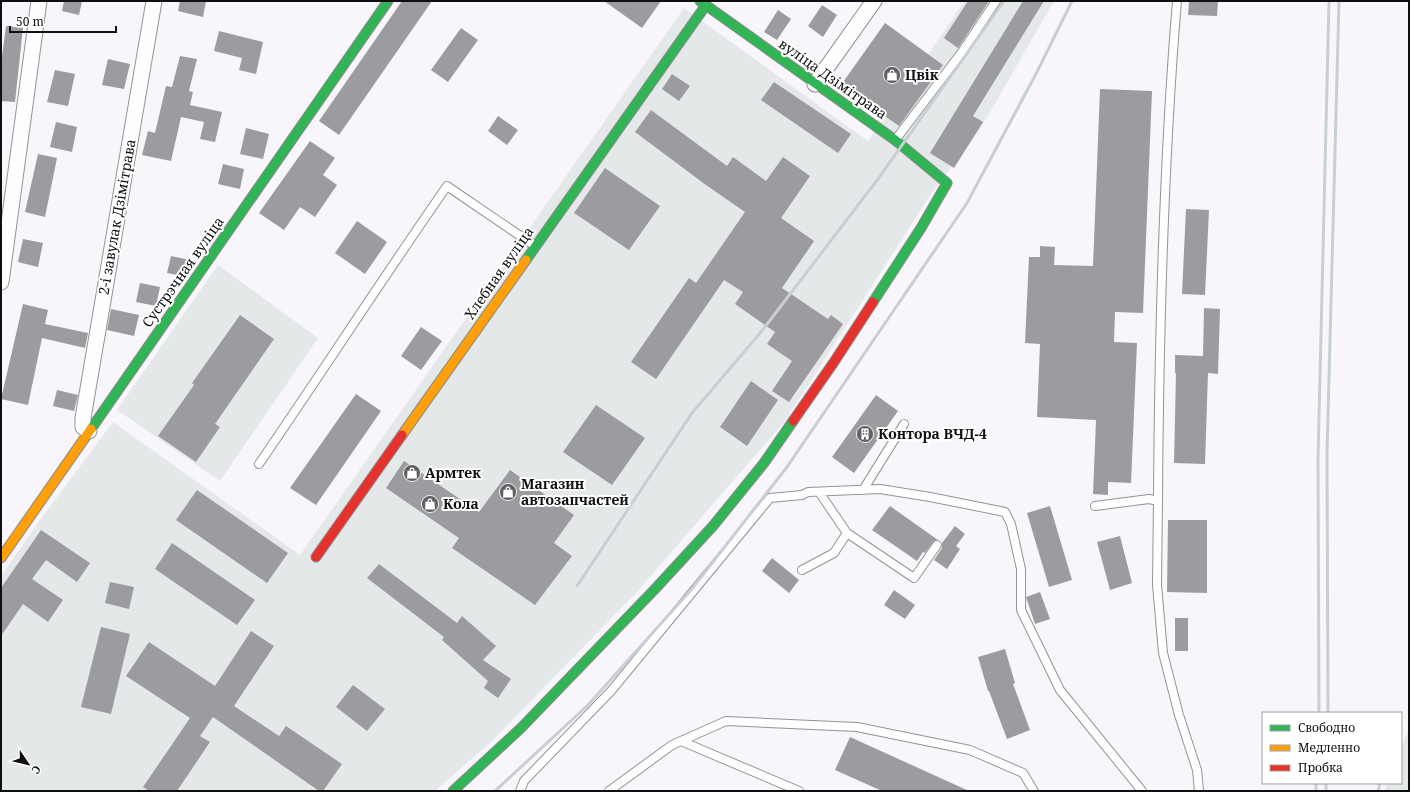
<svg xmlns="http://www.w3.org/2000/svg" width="1410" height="792" font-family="'Noto Serif',serif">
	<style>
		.industrial { fill: #e5e8e8 }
		.building { fill: #9c9b9f }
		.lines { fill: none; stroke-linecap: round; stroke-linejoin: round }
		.lane-casing { stroke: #949395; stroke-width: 10 }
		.street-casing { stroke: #949395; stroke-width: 17 }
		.fast-casing { stroke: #8b8a8c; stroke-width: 11 }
		.slow-casing { stroke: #8b8a8c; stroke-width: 11 }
		.jam-casing { stroke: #8b8a8c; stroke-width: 11 }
		.lane { stroke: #fefefe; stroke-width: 8 }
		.street { stroke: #fefefe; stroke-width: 15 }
		.fast { stroke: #30b455; stroke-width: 9 }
		.slow { stroke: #ff9f0a; stroke-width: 9 }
		.jam { stroke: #e5322d; stroke-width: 9 }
		.rail { stroke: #c8ced6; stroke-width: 3 }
		.labels { text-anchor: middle; stroke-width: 4; stroke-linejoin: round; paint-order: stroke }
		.poi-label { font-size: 14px; font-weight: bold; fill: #0f0f0f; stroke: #fff; text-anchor: start }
		.street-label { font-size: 14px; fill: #0f0f0f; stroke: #fff }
	</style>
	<rect width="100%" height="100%" fill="#f8f6fb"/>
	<!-- industrial -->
	<path class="industrial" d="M965,1H1054L979,131L933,191L785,421L636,593L492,741L435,791H1V576L37,524L113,422L300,555L684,8L868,141Z
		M218,265L318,338L220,481L117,410Z
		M1409,728V791H1385L1387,783H1401V748Z"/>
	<!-- building -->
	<path class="building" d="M64,1H82L79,15L62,11Z
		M180,1H206L203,17L178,11Z
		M402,1H432L339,135L319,121Z
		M604,1H661L642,28Z
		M968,1H989L958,48L944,38Z
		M1023,1H1044L973,116L983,122L954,168L930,153Z
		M1189,1H1218L1217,16L1188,15Z
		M822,5L837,15L823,37L808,26Z
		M778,10L791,19L777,40L764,32Z
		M885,23L943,65L899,126L841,85Z
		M6,26L23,28L15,102L1,101V65Z
		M461,28L478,40L448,82L431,70Z
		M219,31L263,42L256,74L239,70L242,58L214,51Z
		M180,56L197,59L189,91L193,92L190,105L222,112L215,142L200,139L204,122L181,117L171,161L142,155L148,131L155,133L166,86L172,87Z
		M108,59L130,64L124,89L102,85Z
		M55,70L75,74L68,106L47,102Z
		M672,74L690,86L679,101L662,89Z
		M774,82L851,134L838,153L761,100Z
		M1100,89L1152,91L1143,313L1115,312L1114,342L1137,343L1131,483L1108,482V495L1093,494L1096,420L1037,417L1040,344L1025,343L1029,257H1040V246L1055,247L1054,265L1093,266Z
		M651,110L727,166L733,157L766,181L783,157L810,176L781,218L814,241L782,288L828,319L831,315L843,324L789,402L772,391L792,361L767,344L775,332L735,304L743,292L724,280L656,379L631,362L689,278L696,283L745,212L706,185L635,132Z
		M498,116L518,130L507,145L488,131Z
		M56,122L77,127L72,152L50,147Z
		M246,128L269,134L263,159L240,154Z
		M310,141L335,158L323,175L337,185L315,217L300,207L284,230L259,213Z
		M38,154L57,158L45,217L25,212Z
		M223,164L244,169L240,189L218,184Z
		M605,168L660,206L629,250L574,213Z
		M1186,209L1209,210L1205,295L1182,294Z
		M357,221L387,242L365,274L335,253Z
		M23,239L43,243L38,267L18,262Z
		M171,256L190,260L188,268L182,276L167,273Z
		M140,283L160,287L156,306L136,302Z
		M23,304L48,310L45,324L88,333L85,348L42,338L28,405L1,399Z
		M1204,308L1220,309L1218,374L1208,373L1205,464L1174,463L1176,373H1175V355L1203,356Z
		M111,309L139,315L134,336L107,330Z
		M240,315L274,339L215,424L220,427L196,462L158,436L194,385L192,383Z
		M421,327L442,341L421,370L401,356Z
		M751,381L778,400L747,446L720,427Z
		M57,390L78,395L74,411L53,406Z
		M356,394L381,411L316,505L290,488Z
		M876,395L898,411L854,473L832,457Z
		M596,405L645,438L612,485L563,452Z
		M404,461L479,512L510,470L574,515L554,543L572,556L535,605L452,548L459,538L386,488Z
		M197,490L288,553L267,583L176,520Z
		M890,506L938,540L933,542L925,553L923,552L917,561L872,530Z
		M1050,506L1072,580L1049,587L1027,513Z
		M1168,520H1207V593L1167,592Z
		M955,526L965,534L956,546L960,549L947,569L934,560L942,548V543Z
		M41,530L90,563L77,582L46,560L32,579L63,600L48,622L23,604L1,636V588Z
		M1120,536L1132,583L1110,590L1097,542Z
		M172,543L255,600L237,625L155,569Z
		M772,558L799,580L789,593L762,571Z
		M379,564L457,623L462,616L496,646L483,660L511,679L498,698L484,688L488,681L442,640L444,637L367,578Z
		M110,582L134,587L129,609L105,603Z
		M894,590L915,605L905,619L884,605Z
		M1040,592L1050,619L1035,624L1026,597Z
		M1175,618H1188V651H1175Z
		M101,627L130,634L111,714L81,707Z
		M251,631L274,646L234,706L279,736L286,726L342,764L323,791H319L213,717L200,736L210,742L177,791H149L143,787L190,718L126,676L149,642L215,686Z
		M1005,649L1015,683L1013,684L1030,730L1007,739L989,691H988L978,657Z
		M353,685L385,709L367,731L336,707Z
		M850,737L969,791H882L835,770Z"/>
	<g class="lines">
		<!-- lane casing -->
		<g class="lane-casing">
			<path id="lane" d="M896,139L962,52L996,1
				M259,464C322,372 383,278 447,186L535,246
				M863,490L904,424
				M1158,501L1157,585L1163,653L1179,715L1197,770L1199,791
				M1095,506L1149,499L1158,501C1159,334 1163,167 1177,1
				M847,533L914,578L937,545
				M802,570L834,553L847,533L819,492
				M681,741L799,791
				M520,791L524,781L611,691L770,498L802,495L808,492L880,489L930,497L1005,512L1011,524L1021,569V610L1060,690L1142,791
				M609,791L672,745L726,721L857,727L970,750L1023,773L1034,791"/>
		</g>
		<!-- street casing -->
		<g class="street-casing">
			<path id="street" d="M815,84L874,1
				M1,282L39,1
				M89,431L83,427V418L154,1"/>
		</g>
		<!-- fast casing -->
		<g class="fast-casing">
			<path id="fast" d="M700,1L895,140L947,183L921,228L873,302
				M526,260L706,5
				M91,429L388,1
				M453,791L521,728L655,589L713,526L764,463L793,421"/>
		</g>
		<!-- slow casing -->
		<g class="slow-casing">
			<path id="slow" d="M402,435L526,260
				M1,558L91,429"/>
		</g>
		<!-- jam casing -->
		<g class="jam-casing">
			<path id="jam" d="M793,421L834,362L873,302
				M316,557L402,435"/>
		</g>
		<!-- lane -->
		<use href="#lane" class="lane"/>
		<!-- street -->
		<use href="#street" class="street"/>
		<!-- fast -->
		<use href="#fast" class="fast"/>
		<!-- slow -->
		<use href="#slow" class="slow"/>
		<!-- jam -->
		<use href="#jam" class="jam"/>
		<!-- rail -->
		<path class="rail" d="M577,586L692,413L761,332L878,179L1004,1
			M1319,713L1318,459L1329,1
			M1328,713L1327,453L1339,1
			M495,791L588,705L691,590L787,467L967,203L1038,70L1072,1
			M1316,791V783
			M1326,791V783
			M1378,791L1380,783"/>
	</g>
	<!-- icons -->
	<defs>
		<g id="shop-disc" transform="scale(0.9)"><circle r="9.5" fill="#616062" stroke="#fff"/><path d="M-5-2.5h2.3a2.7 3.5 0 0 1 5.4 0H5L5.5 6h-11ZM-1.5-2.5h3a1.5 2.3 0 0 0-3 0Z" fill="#fff"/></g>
		<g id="building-disc" transform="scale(0.9)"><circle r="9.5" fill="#616062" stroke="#fff"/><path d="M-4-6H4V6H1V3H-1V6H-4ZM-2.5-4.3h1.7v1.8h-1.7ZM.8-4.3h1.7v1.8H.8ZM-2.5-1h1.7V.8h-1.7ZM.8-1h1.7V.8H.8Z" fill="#fff"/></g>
	</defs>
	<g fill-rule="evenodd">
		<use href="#shop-disc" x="892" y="75"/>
		<use href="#building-disc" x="865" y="434"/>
		<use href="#shop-disc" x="412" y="473"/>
		<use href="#shop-disc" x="508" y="492"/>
		<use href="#shop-disc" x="430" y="504"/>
	</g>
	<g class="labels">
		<!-- poi labels -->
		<g class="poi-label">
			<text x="905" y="80">Цвік</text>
			<text x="878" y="439">Контора ВЧД-4</text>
			<text x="425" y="478">Армтек</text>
			<text x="521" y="489">Магазин<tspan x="521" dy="16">автозапчастей</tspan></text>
			<text x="443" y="509">Кола</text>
		</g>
		<!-- street labels -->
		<g class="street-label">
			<text transform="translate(833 79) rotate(35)" y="5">вуліца Дзімітрава</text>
			<text transform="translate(117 217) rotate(-80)" y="5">2-і завулак Дзімітрава</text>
			<text transform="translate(183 272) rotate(-55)" y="5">Сустрэчная вуліца</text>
			<text transform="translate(499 273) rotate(-55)" y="5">Хлебная вуліца</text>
		</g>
	</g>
	<!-- border -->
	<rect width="1410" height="792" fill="none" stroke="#0f0f0f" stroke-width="4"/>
	<!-- legend -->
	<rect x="1262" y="712" width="140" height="72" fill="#ffffff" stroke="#9f9f9f"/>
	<rect x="1270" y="725" width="20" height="6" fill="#30b455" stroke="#9f9f9f"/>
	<text x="1298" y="732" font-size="12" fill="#0f0f0f">Свободно</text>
	<rect x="1270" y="745" width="20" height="6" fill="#ff9f0a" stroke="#9f9f9f"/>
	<text x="1298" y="752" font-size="12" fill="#0f0f0f">Медленно</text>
	<rect x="1270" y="765" width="20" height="6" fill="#e5322d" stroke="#9f9f9f"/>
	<text x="1298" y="772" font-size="12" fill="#0f0f0f">Пробка</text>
	<!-- north arrow -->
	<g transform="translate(28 764) rotate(125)" stroke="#ffffff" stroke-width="3" paint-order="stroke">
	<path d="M0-3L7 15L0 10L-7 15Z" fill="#0f0f0f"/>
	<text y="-6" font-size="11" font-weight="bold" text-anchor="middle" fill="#0f0f0f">С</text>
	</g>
	<!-- scale -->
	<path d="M10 26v6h106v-6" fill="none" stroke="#0f0f0f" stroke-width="2"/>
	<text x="16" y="26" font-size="12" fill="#0f0f0f" stroke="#ffffff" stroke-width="3" paint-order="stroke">50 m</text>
</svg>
